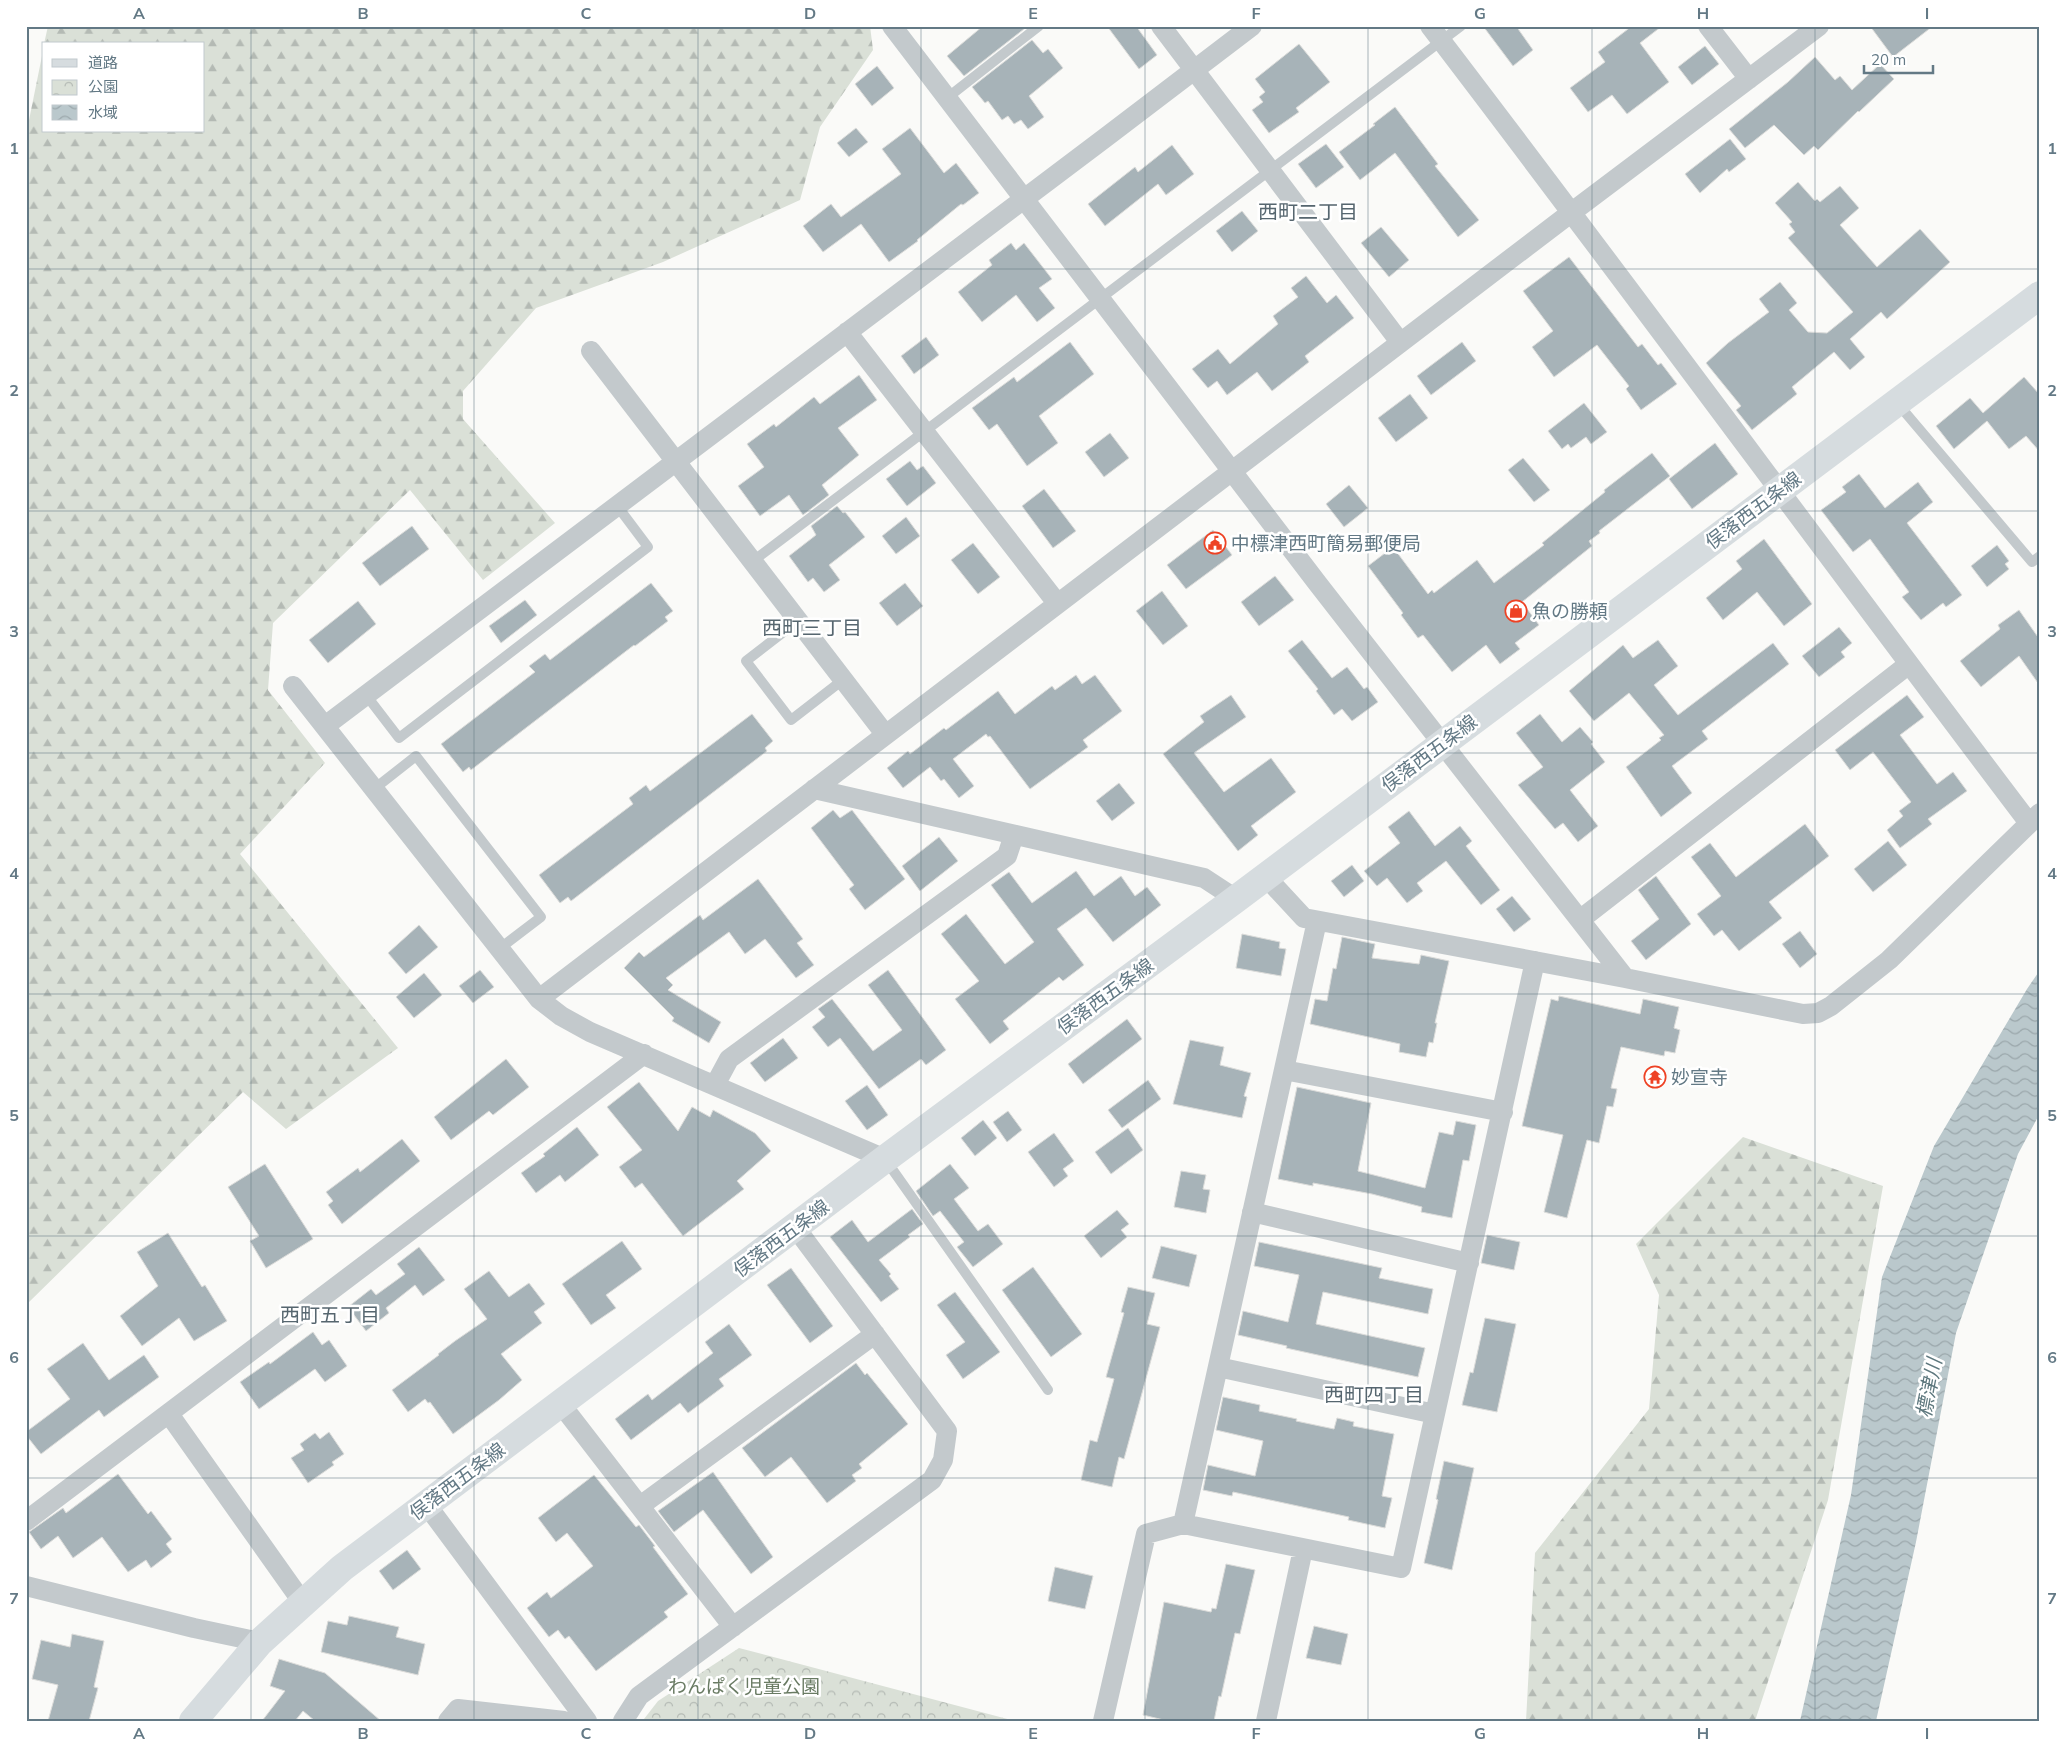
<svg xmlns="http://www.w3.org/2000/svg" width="2066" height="1747" font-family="Mulish,'Noto Sans JP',sans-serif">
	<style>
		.forest { fill: url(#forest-firs) }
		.park { fill: url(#park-crowns) }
		.water { fill: url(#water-waves) }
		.building { fill: #a7b3b8; stroke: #dcdcda }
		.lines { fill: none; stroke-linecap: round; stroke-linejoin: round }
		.service { stroke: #c3c9cc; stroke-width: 10 }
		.minor { stroke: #c3c9cc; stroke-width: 20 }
		.secondary { stroke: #d6dcdf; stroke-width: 28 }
		.grid { fill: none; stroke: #637985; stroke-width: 1; stroke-opacity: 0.55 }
		.labels { text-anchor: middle; stroke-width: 5; stroke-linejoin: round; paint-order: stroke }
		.street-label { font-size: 19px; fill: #637985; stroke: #fff }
		.poi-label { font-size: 19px; fill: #637985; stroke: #fff; text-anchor: start }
		.park-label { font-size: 19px; fill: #697b63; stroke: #fff }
		.neighbourhood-label { font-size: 20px; fill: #56666f; stroke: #fff }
		.water-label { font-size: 20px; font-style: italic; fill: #5e787e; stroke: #fff }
		.neatline { fill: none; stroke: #637985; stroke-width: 2 }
		.grid-label { font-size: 16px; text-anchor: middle; font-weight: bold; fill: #637985 }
	</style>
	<defs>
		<pattern id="forest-firs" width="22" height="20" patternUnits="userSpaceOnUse" patternTransform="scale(1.25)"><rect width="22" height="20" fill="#dae0d7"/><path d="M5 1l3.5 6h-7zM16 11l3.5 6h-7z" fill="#b4bab4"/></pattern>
		<pattern id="park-crowns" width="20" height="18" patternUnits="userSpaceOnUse" patternTransform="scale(1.25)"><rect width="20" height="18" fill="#dae0d7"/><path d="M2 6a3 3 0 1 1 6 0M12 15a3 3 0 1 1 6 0" fill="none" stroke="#b4bab4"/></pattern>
		<pattern id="water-waves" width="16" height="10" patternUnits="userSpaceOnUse" patternTransform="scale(1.25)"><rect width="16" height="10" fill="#bac8cc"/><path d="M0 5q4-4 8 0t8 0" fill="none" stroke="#9ba7ab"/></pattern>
	</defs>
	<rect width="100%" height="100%" fill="#fafaf8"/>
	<!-- forest -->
	<path class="forest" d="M48,26H870L873,50L820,127L800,200L663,262L536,308L463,391V419L555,523L483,580L410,490L273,623L268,690L325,763L240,854L398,1048L286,1129L243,1092L26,1305V135L44,46V131H204V44H44Z
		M1743,1137L1883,1186L1828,1500L1755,1721H1526L1535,1553L1649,1409L1659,1295L1636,1244Z"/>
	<!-- park -->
	<path class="park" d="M739,1648L1015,1721H651L644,1719L658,1701Z"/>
	<!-- water -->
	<path class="water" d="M2040,970V1113L2018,1154L1956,1333L1916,1542L1876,1721H1800L1851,1495L1882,1277L1934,1146L2027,989Z"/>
	<!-- building -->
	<path class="building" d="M983,26H1022L1024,29L964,76L947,56Z
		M1107,26H1136L1157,55L1139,69Z
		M1483,26H1516L1533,50L1513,66Z
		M1632,26H1662L1640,43L1669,82L1627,114L1612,95L1588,112L1570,88L1605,62L1598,52Z
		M1870,26H1933L1893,57Z
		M1032,40L1043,53L1048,49L1063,68L1029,96L1044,117L1028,129L1021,120L1014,124L1008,116L1002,120L988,101L985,103L972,87Z
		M1299,44L1330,82L1296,108L1299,112L1269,133L1252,110L1263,102L1259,97L1265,92L1255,79Z
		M1705,46L1719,64L1692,85L1678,67Z
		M1815,57L1835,80L1840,76L1852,90L1880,64L1894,79L1859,112L1858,111L1818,150L1814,146L1804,155L1774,125L1745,148L1729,129L1788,82Z
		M877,66L894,88L872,106L855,84Z
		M1395,107L1438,164L1435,166L1479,220L1458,237L1395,153L1360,180L1339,152L1375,125L1373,124Z
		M856,128L868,142L849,157L837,143Z
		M910,128L944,173L956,163L979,193L963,205L961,204L917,240L918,241L889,262L861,224L823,252L803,226L831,204L841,217L901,174L882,149Z
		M1730,139L1746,159L1729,172L1727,169L1700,193L1685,174Z
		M1326,144L1344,167L1316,188L1298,164Z
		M1172,145L1194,174L1166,195L1158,184L1105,226L1088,204L1135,167L1138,172Z
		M1798,182L1815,201L1817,199L1820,202L1840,186L1859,208L1840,225L1877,267L1920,229L1950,262L1887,319L1881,312L1850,339L1865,357L1850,370L1834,352L1792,387L1797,394L1752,430L1736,410L1741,406L1706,363L1728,343L1769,312L1759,299L1780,282L1797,303L1789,310L1808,332L1827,333L1853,312L1788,238L1795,232L1789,224L1792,222L1775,203Z
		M1242,211L1258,231L1232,252L1216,231Z
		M1381,227L1409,260L1389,277L1361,243Z
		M1011,243L1016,250L1024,243L1052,279L1039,288L1055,308L1037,322L1016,295L982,322L958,292L992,265L989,260Z
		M1569,257L1638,347L1642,344L1658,365L1661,363L1677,384L1641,410L1626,389L1629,386L1597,345L1554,377L1532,347L1553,331L1523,291Z
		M1306,276L1327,303L1336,295L1354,318L1305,356L1309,362L1272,391L1257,372L1227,395L1217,381L1208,388L1192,369L1218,349L1230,364L1278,324L1273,316L1298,297L1291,288Z
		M926,337L939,355L914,374L901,356Z
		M1070,342L1094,374L1039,416L1058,443L1027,466L997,424L989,430L972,408L1014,377L1017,382Z
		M1462,342L1476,361L1431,395L1417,376Z
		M859,375L877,400L838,428L859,455L822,485L829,495L803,515L789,495L760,516L738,486L764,467L747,444L774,424L776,427L814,397L820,404Z
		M2024,377L2040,395V452L2026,436L2009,449L1987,421L1954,449L1936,426L1970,398L1983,413Z
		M1410,394L1428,418L1396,442L1378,418Z
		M1584,403L1607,432L1591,444L1586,437L1571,448L1568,444L1562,449L1548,431Z
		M1110,433L1129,458L1104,477L1085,452Z
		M1715,443L1738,474L1692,509L1669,479Z
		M1652,453L1670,476L1599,531L1600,533L1589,541L1592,546L1522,602L1539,625L1515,643L1520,649L1500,664L1486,645L1452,672L1423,635L1418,638L1401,615L1403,613L1368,566L1393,547L1428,594L1432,590L1434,593L1477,560L1494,583L1544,545L1542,543L1605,492L1604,490Z
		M1523,458L1550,490L1534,502L1508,470Z
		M910,461L917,470L923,466L936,483L907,506L886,479Z
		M1859,474L1885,508L1918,482L1933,502L1907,523L1962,595L1946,607L1943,603L1921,620L1902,597L1909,592L1870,539L1853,552L1821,510L1846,492L1842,487Z
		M1349,485L1368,508L1344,527L1326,504Z
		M1044,489L1076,531L1053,548L1022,506Z
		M837,506L843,513L845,512L865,537L829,565L840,580L824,592L813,578L808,582L789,556L816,535L811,526Z
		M906,517L920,536L896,554L882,536Z
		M412,526L429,549L380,586L362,563Z
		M1213,530L1232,555L1186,589L1167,565Z
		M1764,539L1812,604L1784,626L1757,592L1723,620L1706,598L1742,569L1736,561Z
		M973,543L1000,577L978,594L951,560Z
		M1997,545L2009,561L2005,564L2009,569L1987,587L1971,566Z
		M1275,576L1294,600L1259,626L1241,602Z
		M651,583L673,611L665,617L668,621L635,646L634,645L471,770L469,767L463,772L441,744L535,672L529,666L545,654L550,660Z
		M905,583L923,606L897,626L879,603Z
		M1162,591L1188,626L1163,645L1136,611Z
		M525,600L537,615L501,643L489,626Z
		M358,601L376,624L328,663L309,640Z
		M2019,610L2040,640V686L2019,656L1981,687L1960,661L2000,629L1998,625Z
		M1839,627L1852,643L1841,652L1845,657L1819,677L1802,656Z
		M1302,640L1332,678L1347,667L1364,689L1367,687L1378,702L1352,721L1342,709L1334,715L1316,691L1318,689L1288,651Z
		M1658,640L1678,666L1654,685L1678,715L1773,643L1789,664L1702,731L1708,739L1672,766L1692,793L1661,817L1626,767L1661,740L1659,738L1664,735L1629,693L1594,721L1569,691L1623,645L1633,658Z
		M1076,675L1082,684L1095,675L1122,711L1083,740L1088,747L1030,789L990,736L988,737L986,734L953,759L974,786L959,798L944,779L941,781L930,767L903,788L887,768L908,751L910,754L944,728L946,730L998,691L1015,714L1052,686L1055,690Z
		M1231,695L1246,717L1194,753L1224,792L1271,758L1296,792L1251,826L1258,835L1238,851L1163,754L1204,722L1200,716Z
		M1907,695L1924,717L1900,735L1937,784L1953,772L1967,791L1928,819L1932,824L1900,848L1887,830L1903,816L1899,811L1911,802L1873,752L1850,770L1835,750Z
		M752,714L773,741L765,748L767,751L571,901L568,897L560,903L539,875L633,804L629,798L646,785L650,791Z
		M1540,714L1562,742L1580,727L1593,742L1591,744L1605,762L1570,790L1598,826L1578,842L1563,823L1555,829L1518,785L1543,767L1516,733Z
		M1119,783L1135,803L1112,821L1096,801Z
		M833,810L840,818L852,810L905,879L865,910L849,889L854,885L811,828Z
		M1409,811L1435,846L1460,826L1472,841L1466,846L1500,890L1481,905L1446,861L1417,883L1423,891L1407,903L1387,878L1377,886L1364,871L1400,843L1388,827Z
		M1805,824L1829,856L1769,902L1782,918L1739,951L1722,930L1714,936L1697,914L1721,896L1691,857L1710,843L1736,877Z
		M939,837L958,861L920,891L902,866Z
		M1888,841L1907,865L1873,892L1854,869Z
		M1352,865L1364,881L1344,897L1331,881Z
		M1076,871L1094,896L1121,876L1135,896L1147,887L1161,905L1113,942L1086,908L1057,929L1084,965L1063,981L1059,977L1003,1021L1009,1029L990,1044L955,999L979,981L941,934L966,914L1005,964L1034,942L991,885L1009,872L1032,903Z
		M1656,876L1691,924L1646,960L1631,941L1659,919L1638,890Z
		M758,879L803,939L797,943L814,965L796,978L765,939L745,954L729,932L666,978L673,985L668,990L721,1022L709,1043L672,1021L674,1018L624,968L639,952L644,957L700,915L703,920Z
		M1512,896L1531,919L1514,932L1496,909Z
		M419,925L438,947L406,974L388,953Z
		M1800,931L1817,954L1800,968L1782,944Z
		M1242,934L1280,942L1279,948L1286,949L1281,976L1236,968Z
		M1342,937L1375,944L1372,958L1419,964L1421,955L1449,961L1435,1023H1437L1433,1043L1429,1042L1426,1057L1399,1052L1400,1044L1310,1024L1315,999L1327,1001L1333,968L1336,969Z
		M480,970L494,987L473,1003L459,986Z
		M888,970L946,1050L926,1065L921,1059L879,1089L840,1038L828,1047L812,1027L825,1017L818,1009L832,999L873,1051L902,1030L868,985Z
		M424,973L442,995L414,1018L396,997Z
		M1559,996L1640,1014L1643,999L1679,1007L1674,1028L1680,1030L1675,1053L1665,1051L1664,1056L1621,1047L1611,1088L1617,1089L1613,1107L1607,1106L1599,1143L1587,1140L1567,1218L1544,1212L1563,1135L1522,1126L1551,999L1558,1001Z
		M1127,1019L1142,1039L1083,1084L1068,1064Z
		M783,1038L798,1058L765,1082L750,1063Z
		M1190,1040L1224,1047L1220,1065L1251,1073L1244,1096L1247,1097L1242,1118L1173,1104Z
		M506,1059L529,1087L493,1115L489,1111L451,1140L434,1117Z
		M1148,1080L1161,1099L1122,1128L1108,1110Z
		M639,1082L678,1131L692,1107L710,1117L713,1110L755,1133L771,1151L737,1181L744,1189L683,1236L642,1183L635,1188L619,1167L642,1150L607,1107Z
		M867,1085L888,1115L867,1130L845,1101Z
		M1297,1087L1371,1103L1358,1171L1425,1188L1439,1132L1453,1135L1456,1121L1476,1125L1469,1161L1463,1160L1452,1218L1421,1212L1422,1207L1372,1194L1313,1183V1186L1278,1179Z
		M1008,1111L1022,1130L1007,1142L993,1122Z
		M983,1120L997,1138L975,1156L961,1138Z
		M577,1127L599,1155L565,1182L560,1175L536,1193L521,1173L545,1156L543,1154Z
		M1128,1128L1143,1150L1111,1174L1095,1152Z
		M1054,1133L1074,1161L1063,1169L1068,1176L1054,1187L1028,1152Z
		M402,1139L420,1161L342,1224L328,1205L333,1201L326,1192L358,1168L360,1172Z
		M265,1164L313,1239L266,1268L250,1241L259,1236L228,1187Z
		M950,1164L969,1188L954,1199L978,1231L988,1224L1003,1244L973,1267L957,1247L964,1242L940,1211L933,1216L916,1191Z
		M1181,1171L1206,1175L1203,1189L1210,1190L1206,1213L1174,1207Z
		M912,1209L923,1224L908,1235L910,1237L879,1260L891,1274L889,1276L899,1289L881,1302L830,1237L852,1220L868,1242Z
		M1117,1210L1129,1224L1121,1230L1127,1237L1101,1258L1084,1236Z
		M168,1233L202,1287L205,1285L227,1321L194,1341L179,1318L142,1346L120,1316L158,1286L137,1252Z
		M1487,1235L1520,1242L1514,1270L1481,1263Z
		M622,1241L642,1269L606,1295L616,1308L591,1325L562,1284Z
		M1259,1242L1382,1268L1379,1278L1433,1289L1428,1314L1323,1292L1316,1324L1425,1348L1418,1377L1286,1348L1287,1346L1238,1335L1243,1311L1288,1322L1299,1275L1254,1266Z
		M1161,1246L1197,1255L1189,1287L1152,1278Z
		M419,1247L445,1280L423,1296L415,1285L386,1308L389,1313L366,1331L348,1307L371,1289L376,1295L405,1274L397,1264Z
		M1033,1267L1082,1334L1051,1357L1002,1290Z
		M791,1268L833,1326L810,1343L767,1285Z
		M489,1271L509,1297L529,1283L545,1304L534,1312L542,1323L501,1354L522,1380L499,1400L453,1434L430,1402L428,1403L425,1399L408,1412L392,1390L439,1355L438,1354L455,1341L487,1319L464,1289Z
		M1128,1287L1155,1293L1147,1324L1160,1327L1124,1459L1119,1457L1112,1487L1081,1480L1090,1440L1097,1442L1114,1379L1106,1377L1124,1313L1121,1312Z
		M955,1292L1000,1352L963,1379L946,1355L965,1342L937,1305Z
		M1485,1318L1516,1324L1497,1412L1462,1405L1470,1372L1473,1373Z
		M729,1324L752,1355L719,1379L724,1386L688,1413L680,1403L631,1440L615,1419L648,1394L652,1400L713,1353L705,1342Z
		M313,1332L322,1345L329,1340L347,1366L325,1382L315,1369L259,1409L240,1382L269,1362L270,1364Z
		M83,1343L109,1380L144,1355L159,1377L104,1417L99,1410L41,1454L26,1435V1432L70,1399L47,1369Z
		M856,1363L865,1375L867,1373L908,1424L859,1464L862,1468L852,1475L856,1481L827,1503L791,1457L765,1477L742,1448Z
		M1223,1397L1260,1405L1259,1411L1297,1419L1296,1421L1334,1429L1337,1418L1354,1422L1353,1426L1394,1434L1382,1496L1392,1498L1385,1528L1348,1520L1349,1517L1284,1503L1233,1492L1232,1496L1203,1490L1208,1465L1255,1476L1263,1441L1216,1430Z
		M329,1432L344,1454L332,1462L334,1465L308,1483L291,1458L304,1450L300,1444L315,1433L320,1439Z
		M1444,1461L1474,1468L1452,1570L1424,1563L1438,1500L1436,1499Z
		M713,1472L773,1557L751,1574L703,1510L674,1532L658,1511Z
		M118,1474L148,1514L151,1511L172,1539L166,1544L172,1552L151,1568L146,1560L128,1572L102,1537L73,1558L58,1536L41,1549L29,1532L63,1508L66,1513Z
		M594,1475L636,1527L639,1525L655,1546L653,1547L688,1594L664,1612L668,1617L596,1671L569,1636L565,1639L558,1630L549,1637L527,1608L547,1592L551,1598L593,1566L567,1533L556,1542L538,1518Z
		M407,1550L421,1569L393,1590L379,1571Z
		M1226,1564L1255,1570L1240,1634L1235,1633L1221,1697L1219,1696L1214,1721H1168L1143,1715L1164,1602L1211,1612L1212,1608L1216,1609Z
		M1055,1567L1093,1576L1085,1609L1048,1601Z
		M349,1616L399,1627L396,1637L425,1644L418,1675L321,1652L328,1621L347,1625Z
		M1314,1626L1348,1634L1341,1665L1306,1658Z
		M72,1634L104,1641L94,1687L98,1688L89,1721H48L58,1685L32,1679L41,1640L70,1647Z
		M279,1659L325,1673L381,1721H315L303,1711L295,1721H262L285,1691L270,1686Z"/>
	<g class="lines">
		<!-- service -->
		<path class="service" d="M947,98L1039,26
			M1898,404L2032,562L2040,556
			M753,561L1461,26
			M799,620L746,661L791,720L844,679
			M366,695L399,738L648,547L618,507
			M374,789L416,756L541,917L499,949
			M885,1159L1048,1390"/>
		<!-- minor -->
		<path class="minor" d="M892,26L1318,584L1625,978L1803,1014L1818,1013L1831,1006L1889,960L2040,813
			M1161,26L1400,342
			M1430,26C1632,290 1828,558 2029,823
			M1708,26L1749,79
			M847,332L1057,603
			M591,351L885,734
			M293,686L539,999L561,1016L590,1032L885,1159
			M325,726C635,495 944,261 1252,26
			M814,789L1204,878L1236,899
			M1266,877L1304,918L1625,978
			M1581,919L1909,664
			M1317,921L1183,1524L1401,1568L1535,961
			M539,999L1572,212L1819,26
			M1284,1070L1503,1112
			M715,1085L729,1059L1007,856L1014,835
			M1252,1212L1469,1263
			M1218,1367L1435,1414
			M560,1403L733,1627
			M169,1414L303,1603
			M426,1504L587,1721
			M640,1506L875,1334
			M26,1521L644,1054
			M26,1586L194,1628L260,1642
			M448,1721L458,1709L564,1721
			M623,1721L639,1696L932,1480L943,1460L947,1431L795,1227
			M1103,1721L1146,1534L1183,1524
			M1266,1721L1303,1549"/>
		<!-- secondary -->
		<path class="secondary" d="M193,1721L260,1642L342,1568L885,1159L1236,899L2040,295"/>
	</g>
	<!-- grid -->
	<path class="grid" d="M251,26V1721M474,26V1721M698,26V1721M921,26V1721M1145,26V1721M1368,26V1721M1592,26V1721M1815,26V1721M26,269H2040M26,511H2040M26,753H2040M26,994H2040M26,1236H2040M26,1478H2040"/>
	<!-- icons -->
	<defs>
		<g id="civic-ring" transform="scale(1.125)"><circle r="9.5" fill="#fff" stroke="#ee4224" stroke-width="1.5"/><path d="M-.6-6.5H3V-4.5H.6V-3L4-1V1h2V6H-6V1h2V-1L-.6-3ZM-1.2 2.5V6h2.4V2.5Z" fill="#ee4224"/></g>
		<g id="shop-ring" transform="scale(1.125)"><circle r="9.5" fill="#fff" stroke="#ee4224" stroke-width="1.5"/><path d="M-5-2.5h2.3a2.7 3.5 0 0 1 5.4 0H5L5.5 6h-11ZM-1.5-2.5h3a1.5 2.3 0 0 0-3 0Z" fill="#ee4224"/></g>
		<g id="temple-ring" transform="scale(1.125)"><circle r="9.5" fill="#fff" stroke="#ee4224" stroke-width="1.5"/><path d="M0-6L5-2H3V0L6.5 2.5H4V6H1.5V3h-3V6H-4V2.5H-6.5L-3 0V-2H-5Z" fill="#ee4224"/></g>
	</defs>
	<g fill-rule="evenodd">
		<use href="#civic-ring" x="1215" y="543"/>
		<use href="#shop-ring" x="1516" y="611"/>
		<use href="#temple-ring" x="1655" y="1077"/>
	</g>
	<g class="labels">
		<!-- street labels -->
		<g class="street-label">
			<text transform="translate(1753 510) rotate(-37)" y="7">俣落西五条線</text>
			<text transform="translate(1429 753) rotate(-37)" y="7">俣落西五条線</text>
			<text transform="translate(1105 996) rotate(-36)" y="7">俣落西五条線</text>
			<text transform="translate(781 1238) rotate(-37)" y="7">俣落西五条線</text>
			<text transform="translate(457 1481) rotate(-37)" y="7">俣落西五条線</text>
		</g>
		<!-- poi labels -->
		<g class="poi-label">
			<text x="1231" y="550">中標津西町簡易郵便局</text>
			<text x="1532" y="618">魚の勝頼</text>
			<text x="1671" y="1084">妙宣寺</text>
		</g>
		<!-- park labels -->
		<g class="park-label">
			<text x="744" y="1693">わんぱく児童公園</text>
		</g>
		<!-- neighbourhood labels -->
		<g class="neighbourhood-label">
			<text x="1308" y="219">西町二丁目</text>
			<text x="812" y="635">西町三丁目</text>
			<text x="330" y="1322">西町五丁目</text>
			<text x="1374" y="1402">西町四丁目</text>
		</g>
		<!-- water labels -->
		<g class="water-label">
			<text transform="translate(1929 1388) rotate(-79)" y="7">標津川</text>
		</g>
	</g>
	<!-- border -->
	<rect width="2066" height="1747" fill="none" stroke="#ffffff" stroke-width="55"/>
	<!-- legend -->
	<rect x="42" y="42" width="162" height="90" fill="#ffffff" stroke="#c1c9ce"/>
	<rect x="52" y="59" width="25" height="8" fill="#d6dcdf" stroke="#c1c9ce"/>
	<text x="88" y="68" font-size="15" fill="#637985">道路</text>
	<rect x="52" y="80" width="25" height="15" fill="url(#park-crowns)" stroke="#c1c9ce"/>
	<text x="88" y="92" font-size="15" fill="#637985">公園</text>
	<rect x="52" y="105" width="25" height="15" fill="url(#water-waves)" stroke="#c1c9ce"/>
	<text x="88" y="118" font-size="15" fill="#637985">水域</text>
	<!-- scale -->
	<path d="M1864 65v8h69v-8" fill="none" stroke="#637985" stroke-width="2.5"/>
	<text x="1871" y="65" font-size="15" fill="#637985" stroke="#ffffff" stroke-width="4" paint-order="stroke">20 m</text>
	<rect x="28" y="28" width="2010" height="1692" class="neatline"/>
	<g class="grid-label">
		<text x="139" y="19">A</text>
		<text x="363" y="19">B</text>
		<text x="586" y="19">C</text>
		<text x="810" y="19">D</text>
		<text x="1033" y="19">E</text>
		<text x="1256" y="19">F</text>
		<text x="1480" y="19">G</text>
		<text x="1703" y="19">H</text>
		<text x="1927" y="19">I</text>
		<text x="14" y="154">1</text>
		<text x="2052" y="154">1</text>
		<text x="14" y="396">2</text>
		<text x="2052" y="396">2</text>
		<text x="14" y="637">3</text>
		<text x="2052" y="637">3</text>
		<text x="14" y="879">4</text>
		<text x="2052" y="879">4</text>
		<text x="14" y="1121">5</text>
		<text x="2052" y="1121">5</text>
		<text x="14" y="1363">6</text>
		<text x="2052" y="1363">6</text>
		<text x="14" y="1604">7</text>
		<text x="2052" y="1604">7</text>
		<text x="139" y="1739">A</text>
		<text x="363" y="1739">B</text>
		<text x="586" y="1739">C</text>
		<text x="810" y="1739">D</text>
		<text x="1033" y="1739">E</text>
		<text x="1256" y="1739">F</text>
		<text x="1480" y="1739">G</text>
		<text x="1703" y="1739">H</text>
		<text x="1927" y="1739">I</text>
	</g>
</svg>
